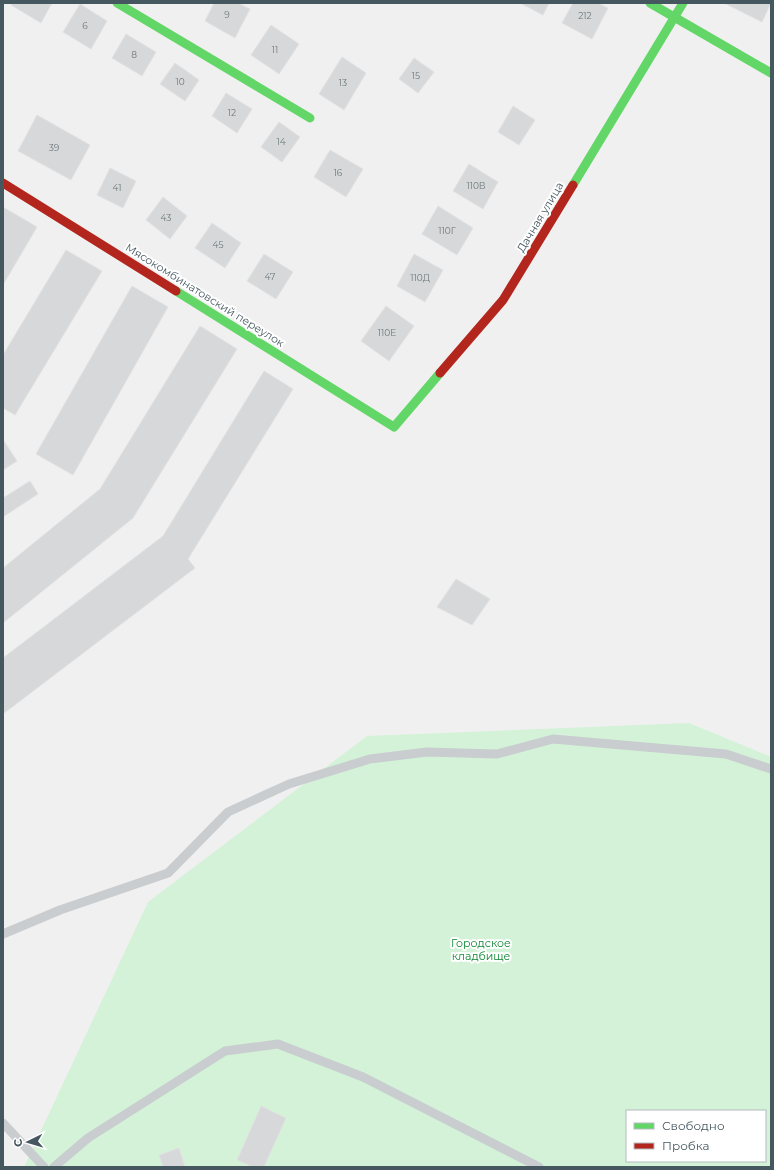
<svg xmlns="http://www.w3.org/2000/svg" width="774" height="1170" font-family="Montserrat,sans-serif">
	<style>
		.green { fill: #d3f2d8; fill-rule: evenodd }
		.building { fill: #d7d8d9; stroke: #e2e2e3 }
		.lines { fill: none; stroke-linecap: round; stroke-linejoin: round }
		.lane { stroke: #c9cdcf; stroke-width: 9 }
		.fast { stroke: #63d668; stroke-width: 9 }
		.jam { stroke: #b3261e; stroke-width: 9 }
		.labels { text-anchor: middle; stroke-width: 4; stroke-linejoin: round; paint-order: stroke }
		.number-label { font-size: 9px; fill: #6b797f }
		.street-label { font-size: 11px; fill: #45585f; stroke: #fff }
		.park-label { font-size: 11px; fill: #0e8833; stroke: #fff }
	</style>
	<rect width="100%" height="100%" fill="#f1f0f0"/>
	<!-- green -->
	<path class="green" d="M689,723L771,757V1167H24L148,902L367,736ZM627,1111H765V1161H627Z"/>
	<!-- building -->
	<path class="building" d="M12,3H52L41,23L11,5Z
		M214,3H238L250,9L235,38L205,21Z
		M520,3H549L543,15Z
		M573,3H598L608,8L592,39L562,23Z
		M724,3H771L762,22Z
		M80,4L107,21L91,49L63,32Z
		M271,25L299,44L279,74L251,55Z
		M126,34L156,52L142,76L112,58Z
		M342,57L366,73L344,110L319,94Z
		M414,58L434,72L418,93L399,79Z
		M175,63L199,80L185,101L160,84Z
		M226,93L252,109L237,133L212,116Z
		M513,106L535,120L519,145L498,132Z
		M37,115L90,145L71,180L18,151Z
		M279,122L300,137L282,162L261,147Z
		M330,150L363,169L346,197L314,177Z
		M469,164L498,182L483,209L453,191Z
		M110,168L136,181L123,208L97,195Z
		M163,197L187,216L170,239L146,220Z
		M438,206L473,228L457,255L422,234Z
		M3,207L37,227L3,285Z
		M212,223L241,243L225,268L195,248Z
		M66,250L102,271L15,415L3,408V355Z
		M264,254L293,272L276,299L247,281Z
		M414,254L443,270L425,302L397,286Z
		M132,286L168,307L73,475L36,454Z
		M386,306L414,326L389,361L361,341Z
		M200,326L237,349L133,518L3,623V568L100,489Z
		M264,371L293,389L188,559L195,568L3,714V658L163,536Z
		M4,441L17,461L3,470V442Z
		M30,481L38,494L3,517V498Z
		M456,579L490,599L472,625L437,607Z
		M261,1106L286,1118L264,1167H253L237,1160Z
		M179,1148L185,1167H163L159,1155Z"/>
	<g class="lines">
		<!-- lane -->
		<path class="lane" d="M3,934L60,910L168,873L228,812L289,784L370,759L427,752L497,754L553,739L726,754L771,769
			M3,1123L44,1167
			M54,1167L88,1138L225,1051L278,1044L363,1077L539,1167"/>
		<!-- fast -->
		<path class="fast" d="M117,3L310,118
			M650,3L771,73
			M573,185L683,3
			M176,291L394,427L440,373"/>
		<!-- jam -->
		<path class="jam" d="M3,183L176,291
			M440,373L503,300L573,185"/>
	</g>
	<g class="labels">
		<!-- number labels -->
		<g class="number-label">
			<text x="227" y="18">9</text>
			<text x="585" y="19">212</text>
			<text x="85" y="29">6</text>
			<text x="275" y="53">11</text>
			<text x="134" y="58">8</text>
			<text x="416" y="79">15</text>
			<text x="180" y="85">10</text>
			<text x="343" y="86">13</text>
			<text x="232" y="116">12</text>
			<text x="281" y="145">14</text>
			<text x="54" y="151">39</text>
			<text x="338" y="176">16</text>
			<text x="476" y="189">110В</text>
			<text x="117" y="191">41</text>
			<text x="166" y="221">43</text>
			<text x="447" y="234">110Г</text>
			<text x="218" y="248">45</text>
			<text x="270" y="280">47</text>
			<text x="420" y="281">110Д</text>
			<text x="387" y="336">110Е</text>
		</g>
		<!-- street labels -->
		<g class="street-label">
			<text transform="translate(540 217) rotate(-59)" y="4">Дачная улица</text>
			<text transform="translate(205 295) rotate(32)" y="4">Мясокомбинатовский переулок</text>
		</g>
		<!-- park labels -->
		<g class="park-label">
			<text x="481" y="947">Городское<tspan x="481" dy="13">кладбище</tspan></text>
		</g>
	</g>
	<!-- border -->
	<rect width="774" height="1170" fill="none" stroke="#45585f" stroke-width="8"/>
	<!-- legend -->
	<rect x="626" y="1110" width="140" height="52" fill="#ffffff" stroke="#b5bcbf"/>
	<rect x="634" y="1123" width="20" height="6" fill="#63d668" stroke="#b5bcbf"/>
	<text x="662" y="1130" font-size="12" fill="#45585f">Свободно</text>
	<rect x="634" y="1143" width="20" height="6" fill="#b3261e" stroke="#b5bcbf"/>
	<text x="662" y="1150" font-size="12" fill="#45585f">Пробка</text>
	<!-- north arrow -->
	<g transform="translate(28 1142) rotate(265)" stroke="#ffffff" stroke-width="3" paint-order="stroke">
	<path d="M0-3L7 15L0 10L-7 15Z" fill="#45585f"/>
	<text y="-6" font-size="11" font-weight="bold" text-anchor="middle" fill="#45585f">С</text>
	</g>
</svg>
